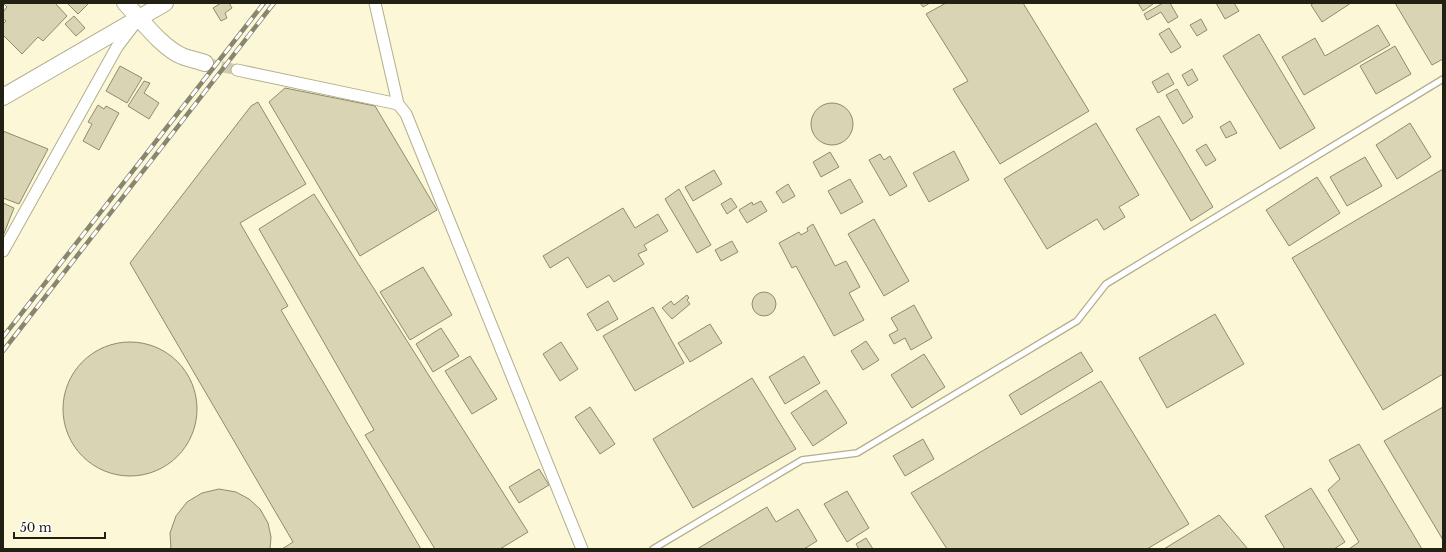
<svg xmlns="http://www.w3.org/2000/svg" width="1446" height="552" font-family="'Libre Baskerville',serif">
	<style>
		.building { fill: #d8d4b4; stroke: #8f8b6d }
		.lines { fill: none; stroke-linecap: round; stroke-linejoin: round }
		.street-tunnel { stroke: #d0ccb0; stroke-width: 11; stroke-dasharray: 11 5.5; stroke-linecap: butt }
		.lane-casing { stroke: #b2ae8f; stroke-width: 8 }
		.street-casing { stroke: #b2ae8f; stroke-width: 13 }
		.secondary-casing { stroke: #b2ae8f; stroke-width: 18 }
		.lane { stroke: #fff; stroke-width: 5.5 }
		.street { stroke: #fff; stroke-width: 11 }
		.secondary { stroke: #fff; stroke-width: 16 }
		.rail-casing { stroke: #898670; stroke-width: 4.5 }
		.rail { stroke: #fff; stroke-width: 3; stroke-dasharray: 9; stroke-linecap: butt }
	</style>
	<rect width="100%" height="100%" fill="#fcf7d7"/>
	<!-- building -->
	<path class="building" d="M5,3H55L67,16L43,41L38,37L22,54L3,35V24L6,21L3,19V12L7,7L4,4Z
		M67,3H89L78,14Z
		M221,3H229L232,8L225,13L227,18L221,21L213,8Z
		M920,3H930L923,7Z
		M946,3H1023L1089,111L1000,164L953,89L968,81L926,14Z
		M1138,3H1153V4L1143,11Z
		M1163,3H1170L1178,17L1168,23L1161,12L1147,20L1144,14Z
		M1216,3H1234L1239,11L1225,19Z
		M1314,3H1351L1322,22L1311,5Z
		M1395,3H1443V59L1432,65Z
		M74,16L85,28L76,36L65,24Z
		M1201,19L1207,30L1197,36L1190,25Z
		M1378,25L1390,45L1304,95L1282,57L1315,38L1325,56Z
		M1169,28L1181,47L1171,53L1159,34Z
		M1259,34L1315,128L1280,149L1223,56Z
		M1395,46L1411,74L1376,94L1360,66Z
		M120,66L142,78L127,103L106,91Z
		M1192,69L1198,80L1188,86L1182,75Z
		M1168,73L1174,84L1158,93L1152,82Z
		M144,81L150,83L144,93L159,103L149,119L128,106Z
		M285,88L375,106L437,210L360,256L269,102Z
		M1177,89L1193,117L1183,124L1166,95Z
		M258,102L306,184L240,223L288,306L281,310L421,549H282L293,542L130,263L251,106Z
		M811 124a21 21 0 1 1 42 0a21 21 0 1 1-42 0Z
		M98,105L104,109L106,106L119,113L99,150L83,141L92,124L88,122Z
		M1159,116L1213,207L1191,221L1136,129Z
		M1230,121L1237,133L1226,138L1220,127Z
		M1096,123L1139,195L1119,207L1125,217L1104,230L1097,219L1047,249L1004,179Z
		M1410,123L1431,157L1397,179L1376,145Z
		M3,131L48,149L19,204L3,198Z
		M1206,144L1216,160L1206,166L1196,150Z
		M954,151L969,180L929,202L913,173Z
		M830,152L839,167L821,177L813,162Z
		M880,154L884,160L890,156L907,186L890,196L869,160Z
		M1365,157L1382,186L1347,206L1330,177Z
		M1443,169V374L1383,410L1292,258Z
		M714,170L722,184L693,201L685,187Z
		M1317,177L1340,213L1289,246L1266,210Z
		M850,179L863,202L841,214L828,191Z
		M788,184L795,196L783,203L776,192Z
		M679,189L711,245L697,253L665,199Z
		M314,194L528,532L500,549H435L365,435L374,430L259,229Z
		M731,198L737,207L727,214L721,204Z
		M761,201L767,211L747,223L739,210L752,202L753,205Z
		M3,203L14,208L3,236Z
		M623,208L635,228L658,214L668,231L644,245L647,250L638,254L644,264L614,282L609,275L587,288L568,257L550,268L543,256Z
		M874,219L909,281L884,296L848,234Z
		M813,224L835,266L846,261L860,287L849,293L864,320L834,336L796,266L792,268L779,243L799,232L801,235L808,231L807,228Z
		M732,241L738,252L721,261L715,250Z
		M423,267L452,315L410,340L380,292Z
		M752 304a12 12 0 1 1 24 0a12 12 0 1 1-24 0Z
		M687,295L689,298L687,300L690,304L672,319L662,308L671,301L674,305Z
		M608,301L618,319L597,331L587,314Z
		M914,305L932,338L911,350L905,338L894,344L889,335L898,330L891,318Z
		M653,307L684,363L635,391L603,336Z
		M1215,314L1244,364L1167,408L1139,358Z
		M710,324L722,343L690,362L678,343Z
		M441,328L459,356L433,372L416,344Z
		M866,341L879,360L863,370L851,351Z
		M561,342L578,369L560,381L543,354Z
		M63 409a67 67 0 1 1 134 0a67 67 0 1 1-134 0Z
		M1081,352L1093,371L1021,415L1009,395Z
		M924,354L945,387L912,408L891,375Z
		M470,356L497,399L472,414L445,371Z
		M804,356L820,383L785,404L769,377Z
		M752,378L796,449L693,508L653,439Z
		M1101,381L1189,524L1147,549H947L911,493Z
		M826,390L847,423L813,446L791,413Z
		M590,407L615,444L600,454L575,417Z
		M1443,407V540L1384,441Z
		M923,439L934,459L905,476L893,456Z
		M1359,444L1422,549H1349L1359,542L1328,490L1340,479L1329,460Z
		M539,469L549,485L519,503L509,487Z
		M1311,488L1345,542L1334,549H1285L1265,516Z
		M219,489L236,492L249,499L260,509L268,523L271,537L270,549H171L170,533L176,516L187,502L202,493Z
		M847,491L869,528L847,542L824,504Z
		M767,507L776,522L798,509L817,541L804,549H697Z
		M1219,515L1248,549H1164Z
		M866,538L873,549H859L856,544Z"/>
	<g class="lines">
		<!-- street-tunnel -->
		<path class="street-tunnel" d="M205,63L237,70"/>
		<!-- lane casing -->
		<g class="lane-casing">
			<path id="lane" d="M653,549L802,460L857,453L1077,321L1106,284L1443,79"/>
		</g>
		<!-- street casing -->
		<g class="street-casing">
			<path id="street" d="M375,3L398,104
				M237,70L398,104L406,114L582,549
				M3,251L117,47L136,22"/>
		</g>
		<!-- secondary casing -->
		<g class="secondary-casing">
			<path id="secondary" d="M125,3C140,18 162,48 182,56C189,59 197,60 205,63
				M3,97L165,3"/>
		</g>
		<!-- lane -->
		<use href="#lane" class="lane"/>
		<!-- street -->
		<use href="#street" class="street"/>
		<!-- secondary -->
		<use href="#secondary" class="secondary"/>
		<!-- rail casing -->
		<g class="rail-casing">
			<path id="rail" d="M3,337L264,3
				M3,351L274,3"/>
		</g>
		<!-- rail -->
		<use href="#rail" class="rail"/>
	</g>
	<!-- border -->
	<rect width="1446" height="552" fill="none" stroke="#222014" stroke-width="8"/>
	<!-- scale -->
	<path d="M14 532v6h91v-6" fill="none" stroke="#222014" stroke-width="2"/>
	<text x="20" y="532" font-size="12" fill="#222014" stroke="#ffffff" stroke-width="3" paint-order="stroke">50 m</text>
</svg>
